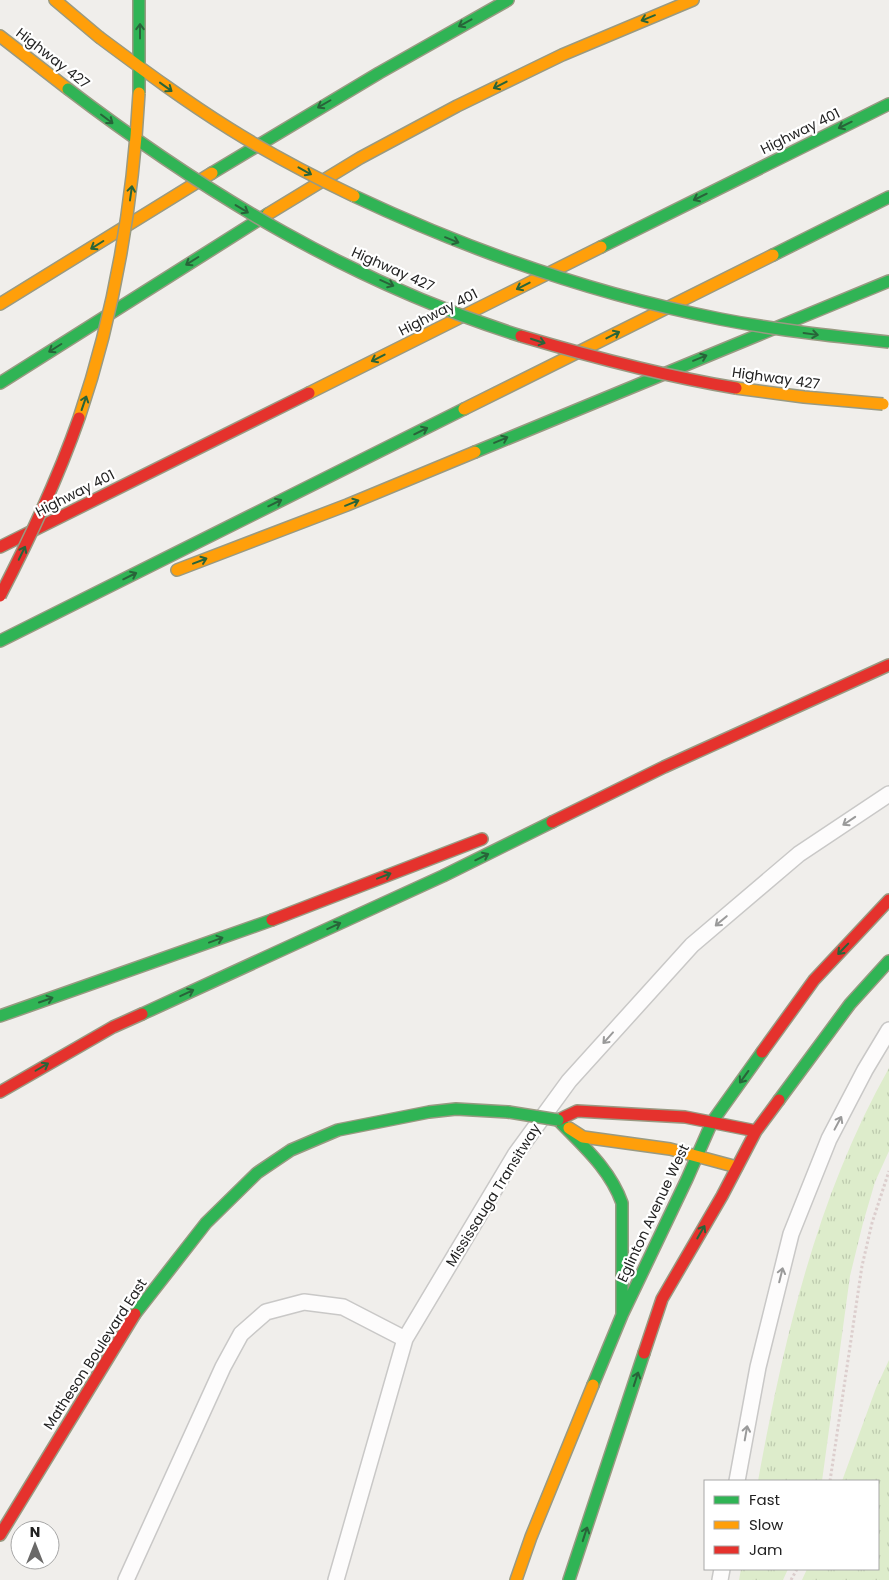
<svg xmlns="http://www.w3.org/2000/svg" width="889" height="1580" font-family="Poppins,sans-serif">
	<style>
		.grass { fill: url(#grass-tufts) }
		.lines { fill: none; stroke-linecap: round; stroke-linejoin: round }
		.lane-casing { stroke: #c9c8c7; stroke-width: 18 }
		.fast-casing { stroke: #999a82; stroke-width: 14 }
		.slow-casing { stroke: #999a82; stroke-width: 14 }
		.jam-casing { stroke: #999a82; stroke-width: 14 }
		.path { stroke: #dccecd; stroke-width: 3; stroke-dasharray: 2.5 2.5; stroke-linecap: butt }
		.lane { stroke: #fdfcfc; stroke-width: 15 }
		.fast { stroke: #30b455; stroke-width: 11 }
		.slow { stroke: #ff9f0a; stroke-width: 11 }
		.jam { stroke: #e5322d; stroke-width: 11 }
		.fast-bridge-casing { stroke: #999a82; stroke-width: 14; stroke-linecap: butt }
		.slow-bridge-casing { stroke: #999a82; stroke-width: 14; stroke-linecap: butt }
		.jam-bridge-casing { stroke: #999a82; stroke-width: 14; stroke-linecap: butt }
		.fast-bridge { stroke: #30b455; stroke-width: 11 }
		.slow-bridge { stroke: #ff9f0a; stroke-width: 11 }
		.jam-bridge { stroke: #e5322d; stroke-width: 11 }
		.oneway { stroke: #286439 }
		.oneway2 { stroke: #9a9a9a }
		.labels { text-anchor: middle; stroke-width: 4.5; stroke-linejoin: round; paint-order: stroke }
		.street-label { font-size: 14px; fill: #222; stroke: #fff }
	</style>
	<defs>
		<pattern id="grass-tufts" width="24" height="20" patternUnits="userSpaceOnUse" patternTransform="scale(1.25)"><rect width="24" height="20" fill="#ddeccb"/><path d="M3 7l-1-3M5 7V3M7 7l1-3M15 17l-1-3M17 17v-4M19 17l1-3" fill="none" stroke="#bdcaae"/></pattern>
	</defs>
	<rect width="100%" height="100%" fill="#f0eeeb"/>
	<!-- grass -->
	<path class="grass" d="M889,1068V1151L875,1182L863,1223L850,1276L822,1481H758C784,1338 817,1196 889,1068Z
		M889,1360V1580H802L807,1569H878V1481H842L876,1388Z
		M741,1569H788L783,1580H739Z"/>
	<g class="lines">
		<!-- lane casing -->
		<g class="lane-casing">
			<path id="lane" d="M737,1481L758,1367L791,1234L829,1139L865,1070L889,1030
				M126,1580L223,1367L241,1334L266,1312L304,1302L343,1307L405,1339
				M336,1580L405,1339L515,1155L569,1081L692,945L799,854L889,794
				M720,1580L722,1569"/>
		</g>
		<!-- fast casing -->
		<g class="fast-casing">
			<path id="fast" d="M212,173L379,73L508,0
				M601,247L889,104
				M773,255L889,197
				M0,383L268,214
				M475,452L889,281
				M0,641L464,409
				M142,1014L443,876L552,822
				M0,1016L272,920
				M779,1100L850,1004L889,961
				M558,1120C583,1146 610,1169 622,1203V1315
				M135,1314L206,1223L257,1173L291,1150L338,1130L429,1112L456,1109L508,1112
				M593,1385L622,1315L687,1179L712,1122L762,1052
				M569,1580L644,1353"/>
		</g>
		<!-- slow casing -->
		<g class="slow-casing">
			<path id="slow" d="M55,0L99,37
				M0,36L68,89
				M268,214L360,158L457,106L562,55L693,0
				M0,304L212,173
				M309,393L601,247
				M464,409L773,255
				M177,570L347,505L475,452
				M569,1128L583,1137L670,1149L737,1167
				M516,1580L531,1537L593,1385"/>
		</g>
		<!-- jam casing -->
		<g class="jam-casing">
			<path id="jam" d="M0,547L309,393
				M552,822L664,767L889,665
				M272,920L482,839
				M762,1052L814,980L889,900
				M0,1092L113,1027L142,1014
				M558,1120L577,1111L685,1117L756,1131
				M644,1353L662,1299L722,1196L756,1131L779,1100
				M0,1535L135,1314"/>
		</g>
		<!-- path -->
		<path class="path" d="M830,1481L862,1266L872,1223L889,1171
			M791,1580L797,1569"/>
		<!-- lane -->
		<use href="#lane" class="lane"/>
		<!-- fast -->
		<use href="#fast" class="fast"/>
		<!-- slow -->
		<use href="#slow" class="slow"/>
		<!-- jam -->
		<use href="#jam" class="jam"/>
		<!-- fast-bridge casing -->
		<g class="fast-bridge-casing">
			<path id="fast-bridge" d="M139,0V93
				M68,89C207,195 353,283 521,336
				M354,196C471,251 593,294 720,319C776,330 832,336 889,342
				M508,1112L558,1120"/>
		</g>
		<!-- slow-bridge casing -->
		<g class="slow-bridge-casing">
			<path id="slow-bridge" d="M99,37C142,69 185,101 230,129C270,154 312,176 354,196
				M736,388L804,397L883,404
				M79,418C115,312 133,205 139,93"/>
		</g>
		<!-- jam-bridge casing -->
		<g class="jam-bridge-casing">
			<path id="jam-bridge" d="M521,336C592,357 663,376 736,388
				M0,596C30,538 57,481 79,418"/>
		</g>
		<!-- fast-bridge -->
		<use href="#fast-bridge" class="fast-bridge"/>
		<!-- slow-bridge -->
		<use href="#slow-bridge" class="slow-bridge"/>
		<!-- jam-bridge -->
		<use href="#jam-bridge" class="jam-bridge"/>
	</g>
	<!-- one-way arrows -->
	<defs><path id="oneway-shaft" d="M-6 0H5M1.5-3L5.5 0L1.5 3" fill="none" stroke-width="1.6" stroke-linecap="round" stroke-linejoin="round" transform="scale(1.25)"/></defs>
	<g class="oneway">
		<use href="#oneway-shaft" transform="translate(648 18) rotate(158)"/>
		<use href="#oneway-shaft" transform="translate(465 23) rotate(151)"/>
		<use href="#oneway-shaft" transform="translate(140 31) rotate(-90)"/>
		<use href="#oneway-shaft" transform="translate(500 85) rotate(153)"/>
		<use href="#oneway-shaft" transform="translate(166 87) rotate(36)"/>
		<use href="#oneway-shaft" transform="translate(324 104) rotate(150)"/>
		<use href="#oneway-shaft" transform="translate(107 119) rotate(37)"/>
		<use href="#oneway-shaft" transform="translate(845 125) rotate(154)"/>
		<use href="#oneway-shaft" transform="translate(305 171) rotate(29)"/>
		<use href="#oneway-shaft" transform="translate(131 193) rotate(-82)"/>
		<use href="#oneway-shaft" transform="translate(700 197) rotate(154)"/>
		<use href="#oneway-shaft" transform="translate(242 209) rotate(31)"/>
		<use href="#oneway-shaft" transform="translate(452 240) rotate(22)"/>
		<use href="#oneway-shaft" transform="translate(97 245) rotate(148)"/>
		<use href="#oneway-shaft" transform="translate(192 261) rotate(148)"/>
		<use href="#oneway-shaft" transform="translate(387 283) rotate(24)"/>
		<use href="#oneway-shaft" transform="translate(523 286) rotate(153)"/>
		<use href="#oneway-shaft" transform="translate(811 334) rotate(8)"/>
		<use href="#oneway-shaft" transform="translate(613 335) rotate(-27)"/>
		<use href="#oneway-shaft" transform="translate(538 341) rotate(18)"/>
		<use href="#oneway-shaft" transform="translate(55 348) rotate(148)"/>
		<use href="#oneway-shaft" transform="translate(378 358) rotate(153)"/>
		<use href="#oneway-shaft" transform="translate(700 358) rotate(-22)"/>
		<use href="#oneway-shaft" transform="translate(84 403) rotate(-71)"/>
		<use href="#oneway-shaft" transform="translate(421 431) rotate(-26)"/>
		<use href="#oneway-shaft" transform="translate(501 440) rotate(-23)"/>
		<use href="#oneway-shaft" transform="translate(275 503) rotate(-26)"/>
		<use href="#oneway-shaft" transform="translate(352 503) rotate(-22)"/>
		<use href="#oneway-shaft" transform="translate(22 553) rotate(-64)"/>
		<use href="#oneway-shaft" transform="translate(200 561) rotate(-21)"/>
		<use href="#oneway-shaft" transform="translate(130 576) rotate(-26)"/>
		<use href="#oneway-shaft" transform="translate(482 857) rotate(-26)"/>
		<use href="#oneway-shaft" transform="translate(384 876) rotate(-21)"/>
		<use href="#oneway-shaft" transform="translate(334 926) rotate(-25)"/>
		<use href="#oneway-shaft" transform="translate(216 940) rotate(-20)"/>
		<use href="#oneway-shaft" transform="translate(843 949) rotate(134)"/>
		<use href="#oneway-shaft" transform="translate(187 993) rotate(-25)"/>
		<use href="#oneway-shaft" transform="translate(46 1000) rotate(-19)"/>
		<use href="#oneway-shaft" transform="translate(42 1067) rotate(-30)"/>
		<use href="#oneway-shaft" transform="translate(744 1077) rotate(126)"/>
		<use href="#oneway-shaft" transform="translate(701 1232) rotate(-60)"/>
		<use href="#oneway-shaft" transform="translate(636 1379) rotate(-72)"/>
		<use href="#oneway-shaft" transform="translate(585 1534) rotate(-72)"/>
	</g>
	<g class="oneway2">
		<use href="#oneway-shaft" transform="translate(849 821) rotate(146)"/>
		<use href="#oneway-shaft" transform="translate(721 921) rotate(140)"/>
		<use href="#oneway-shaft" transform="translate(608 1038) rotate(132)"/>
		<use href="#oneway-shaft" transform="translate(838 1123) rotate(-62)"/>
		<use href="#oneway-shaft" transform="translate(781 1275) rotate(-76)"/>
		<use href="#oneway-shaft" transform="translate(746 1433) rotate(-80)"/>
	</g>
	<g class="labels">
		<!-- street labels -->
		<g class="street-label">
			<text transform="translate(53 58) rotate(38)" y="5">Highway 427</text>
			<text transform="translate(800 131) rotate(-26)" y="5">Highway 401</text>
			<text transform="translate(393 269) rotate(24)" y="5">Highway 427</text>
			<text transform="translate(438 312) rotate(-27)" y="5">Highway 401</text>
			<text transform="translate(776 378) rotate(8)" y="5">Highway 427</text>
			<text transform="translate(75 493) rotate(-27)" y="5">Highway 401</text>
			<text transform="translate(493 1195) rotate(-58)" y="5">Mississauga Transitway</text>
			<text transform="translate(653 1213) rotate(-65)" y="5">Eglinton Avenue West</text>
			<text transform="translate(95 1354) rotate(-57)" y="5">Matheson Boulevard East</text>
		</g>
	</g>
	<!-- legend -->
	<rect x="704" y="1480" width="175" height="90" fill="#ffffff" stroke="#a7a7a7"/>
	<rect x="714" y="1496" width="25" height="8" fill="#30b455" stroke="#a7a7a7"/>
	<text x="749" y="1505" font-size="15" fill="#222222">Fast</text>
	<rect x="714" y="1521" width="25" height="8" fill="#ff9f0a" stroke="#a7a7a7"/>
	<text x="749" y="1530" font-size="15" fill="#222222">Slow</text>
	<rect x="714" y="1546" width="25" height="8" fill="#e5322d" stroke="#a7a7a7"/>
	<text x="749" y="1555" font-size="15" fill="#222222">Jam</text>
	<!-- north arrow -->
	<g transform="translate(35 1545)"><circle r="24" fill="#ffffff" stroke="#a7a7a7"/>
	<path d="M0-4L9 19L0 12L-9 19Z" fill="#6a6968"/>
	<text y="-8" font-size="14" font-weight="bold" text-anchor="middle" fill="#222222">N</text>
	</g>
</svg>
